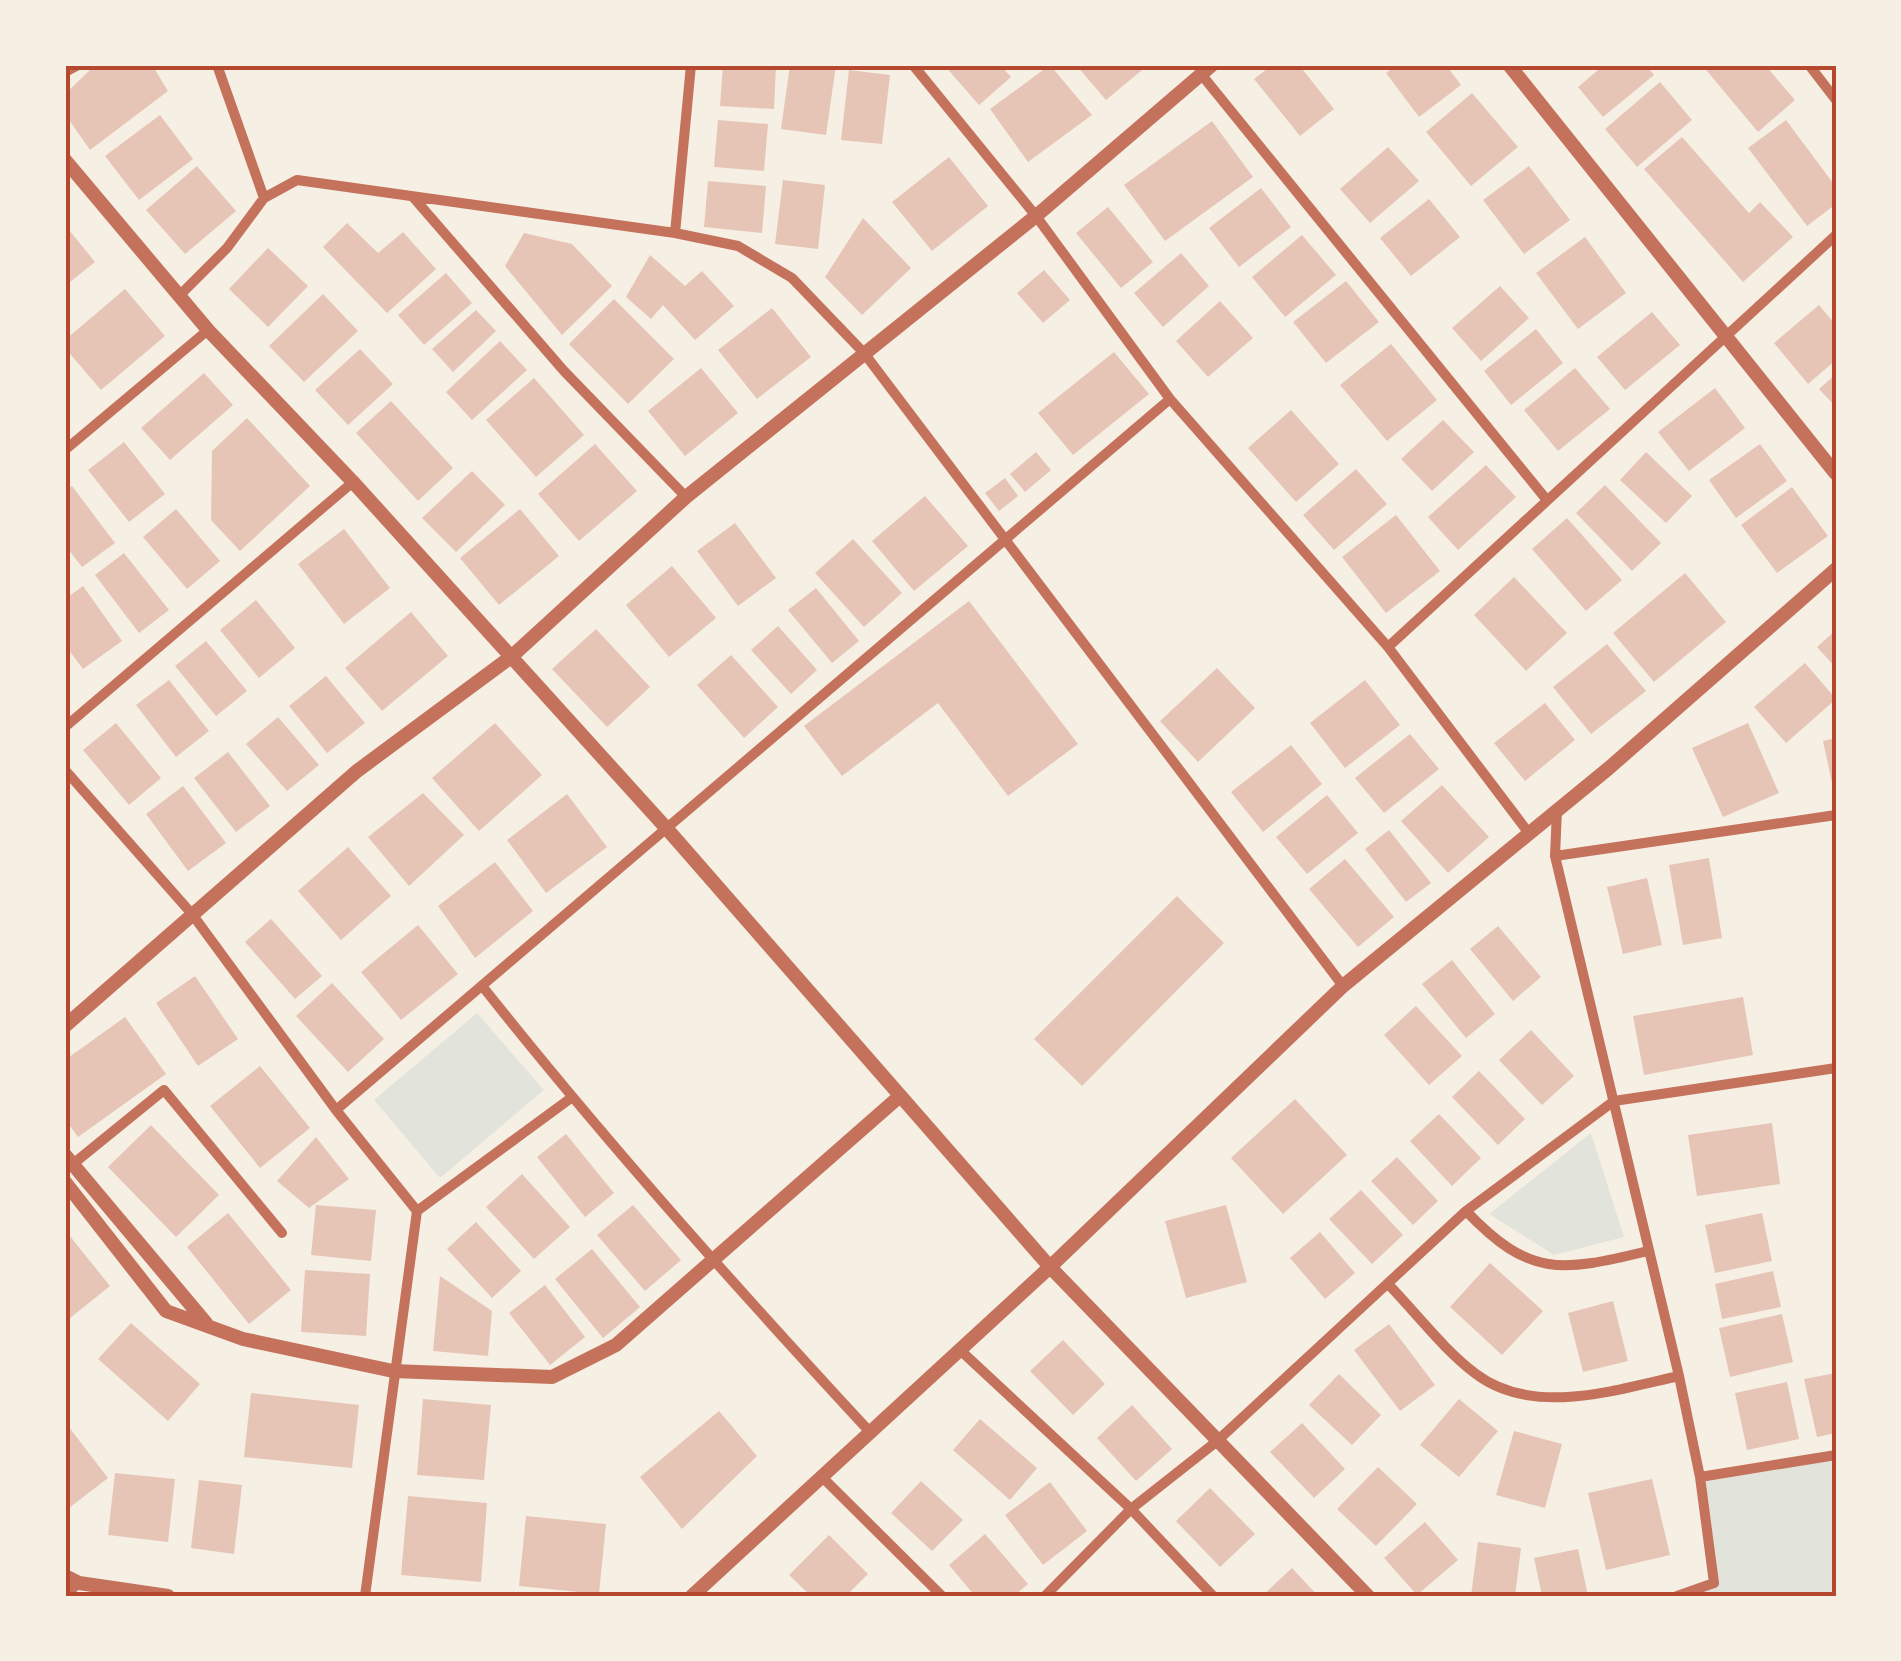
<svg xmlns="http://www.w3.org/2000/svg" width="1901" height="1661" font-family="'DejaVu Sans',sans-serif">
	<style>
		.green { fill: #e2e4dc }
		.building { fill: #e6c5b7 }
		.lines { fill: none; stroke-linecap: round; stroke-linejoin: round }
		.minor { stroke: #c5725c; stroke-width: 10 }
		.tertiary { stroke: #c5725c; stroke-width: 14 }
		.neatline { fill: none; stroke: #b5482f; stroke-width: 4 }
	</style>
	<rect width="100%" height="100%" fill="#f6efe4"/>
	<!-- green -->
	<path class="green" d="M477,1013L544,1090L440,1178L374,1100Z
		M1591,1133L1624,1237L1554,1255L1489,1214Z
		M1836,1455V1596H1677L1714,1583L1700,1477Z"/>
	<!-- building -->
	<path class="building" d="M111,65H152L168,91L90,150L65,114V94L90,70Z
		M723,65H776L774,109L720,106Z
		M790,65H836L826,135L781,129Z
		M944,65H1000L1011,77L979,105Z
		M1050,65L1092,115L1028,162L990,109Z
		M1076,65H1148L1106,100Z
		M1272,65H1299L1334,109L1300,136L1254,79Z
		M1397,65H1446L1461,85L1419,117L1386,73Z
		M1604,65H1646L1654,75L1603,117L1578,87Z
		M1702,65H1765L1795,100L1758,132Z
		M849,70L890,75L882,144L841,140Z
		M1660,82L1692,120L1637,167L1605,129Z
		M1472,93L1518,147L1471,186L1426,132Z
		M160,115L193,159L139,200L105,156Z
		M718,120L768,124L764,171L714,167Z
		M1786,120L1836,187V204L1807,226L1748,148Z
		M1212,121L1253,177L1165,241L1124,185Z
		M1682,137L1749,213L1760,202L1793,237L1743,282L1644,169Z
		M1388,147L1419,181L1370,223L1340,189Z
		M949,157L988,206L932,251L892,202Z
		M197,166L236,211L185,254L146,210Z
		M1529,166L1570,220L1524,254L1483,200Z
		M783,180L825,185L818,249L775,244Z
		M708,181L766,186L762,233L704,227Z
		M1261,188L1291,227L1239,267L1209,228Z
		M1429,199L1460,237L1411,276L1380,238Z
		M1108,207L1153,262L1121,288L1076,233Z
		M863,218L911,268L862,315L825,277Z
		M347,223L378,253L403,232L436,269L387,313L323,247Z
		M65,225L95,262L65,286Z
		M524,233L572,244L612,286L562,335L505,266Z
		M1302,235L1336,275L1285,317L1252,277Z
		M1585,237L1626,293L1578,329L1536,273Z
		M268,248L308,286L268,327L229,289Z
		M1181,253L1209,286L1163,327L1134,293Z
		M650,255L685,286L702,271L734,306L695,340L663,305L651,319L626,297Z
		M1044,270L1070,300L1043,323L1017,293Z
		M446,273L472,303L424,345L398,315Z
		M1346,281L1379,322L1326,363L1293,322Z
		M1500,286L1529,318L1481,361L1452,328Z
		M125,289L165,336L101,390L65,348V340Z
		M323,294L358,331L304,382L269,346Z
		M614,299L674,359L628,404L569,344Z
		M1220,301L1253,338L1208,377L1176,341Z
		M1819,305L1836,325V360L1808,384L1774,343Z
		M772,308L811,357L757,399L718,350Z
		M476,310L496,331L453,372L432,349Z
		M1652,312L1680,345L1625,390L1597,357Z
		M1536,329L1563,363L1511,405L1484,371Z
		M500,341L527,370L472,420L446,392Z
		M1391,344L1437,400L1387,441L1340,385Z
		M360,349L393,384L348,425L315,390Z
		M1114,352L1149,394L1073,455L1038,413Z
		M701,368L738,413L685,456L648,411Z
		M1575,368L1610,409L1558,451L1524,410Z
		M204,373L233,405L170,460L141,428Z
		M1836,374V407L1819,389Z
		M534,378L584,435L536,477L486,420Z
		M1715,388L1745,428L1689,471L1658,432Z
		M391,401L453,468L418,501L356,433Z
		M1291,410L1339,464L1296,502L1248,448Z
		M247,418L310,486L240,551L211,520L212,451Z
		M1443,420L1474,452L1432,491L1401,459Z
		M124,442L165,494L129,522L88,470Z
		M595,444L637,491L579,541L538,494Z
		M1760,444L1787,481L1736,518L1709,480Z
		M1036,452L1051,470L1025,492L1010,474Z
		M1646,452L1692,496L1666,523L1620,480Z
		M1486,465L1516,497L1458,550L1428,517Z
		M1356,469L1387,504L1334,550L1303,515Z
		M472,471L505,505L456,552L422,518Z
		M1005,478L1018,496L999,511L985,493Z
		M1605,485L1661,543L1632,571L1576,513Z
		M72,486L115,543L82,567L65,545V491Z
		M1792,487L1828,536L1777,573L1741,525Z
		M925,496L968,546L914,591L872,541Z
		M176,509L220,561L187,589L143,537Z
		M520,509L559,556L499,605L460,558Z
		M1396,515L1440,571L1386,613L1342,557Z
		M1567,518L1622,580L1586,611L1532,549Z
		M735,523L776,578L738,606L697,551Z
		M344,529L390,588L344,624L298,564Z
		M853,539L902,593L864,627L815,573Z
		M124,553L169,610L139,633L95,575Z
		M672,566L716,618L669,657L626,605Z
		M1685,573L1726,622L1654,682L1613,633Z
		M1514,577L1567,633L1526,671L1474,615Z
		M83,586L122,641L83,669L65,645V599Z
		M816,588L859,641L832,663L788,610Z
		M256,600L295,648L259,678L220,630Z
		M969,601L1078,744L1008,796L938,703L842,776L804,726Z
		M411,612L448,656L382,711L345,668Z
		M778,626L817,670L791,694L751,650Z
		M596,629L650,687L607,727L552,669Z
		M1836,630V668L1817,647Z
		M206,641L247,691L216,716L175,666Z
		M1607,644L1646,691L1591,734L1553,687Z
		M731,655L778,707L744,738L697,685Z
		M1805,663L1836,699L1786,743L1754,707Z
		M1217,668L1255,708L1198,762L1160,721Z
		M326,676L365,723L327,753L289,706Z
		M169,680L209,731L176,757L136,705Z
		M1365,680L1400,725L1345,768L1310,723Z
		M1545,703L1575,740L1525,781L1494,743Z
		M278,717L319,765L287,791L246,744Z
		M116,723L161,778L129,805L83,750Z
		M495,723L542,775L479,831L432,778Z
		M1748,723L1779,793L1723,817L1692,748Z
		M1410,734L1439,769L1384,813L1355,778Z
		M1836,738V792H1834L1823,741Z
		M1291,745L1322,784L1263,832L1231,792Z
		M228,752L270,806L236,832L194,778Z
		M1442,785L1489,837L1448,873L1401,821Z
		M183,786L226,843L188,871L146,814Z
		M423,793L464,835L409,886L368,837Z
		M567,794L607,847L546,893L507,840Z
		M1327,795L1358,833L1307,874L1276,837Z
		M1389,830L1431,883L1406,902L1365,849Z
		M348,847L391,896L341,940L298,891Z
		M1709,858L1722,938L1683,945L1669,865Z
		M1345,859L1394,917L1358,947L1309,889Z
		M495,862L533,911L475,958L438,906Z
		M1647,878L1662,945L1623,954L1607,887Z
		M1177,896L1224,943L1082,1086L1034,1039Z
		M271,919L322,976L295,999L245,942Z
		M418,925L458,974L401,1020L361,972Z
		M1498,926L1541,977L1513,1001L1470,949Z
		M1452,960L1495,1014L1466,1038L1422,984Z
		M195,976L238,1039L198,1066L156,1003Z
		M332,983L384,1039L348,1072L296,1016Z
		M1743,997L1753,1055L1644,1075L1633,1016Z
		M1416,1006L1462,1056L1429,1085L1384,1035Z
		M125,1017L166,1074L78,1137L65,1119V1060Z
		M1531,1030L1574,1076L1542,1105L1499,1060Z
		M260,1066L310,1128L260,1168L210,1106Z
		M1479,1071L1525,1119L1498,1145L1452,1097Z
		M1295,1099L1347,1155L1283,1214L1231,1158Z
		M1439,1114L1481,1158L1452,1186L1410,1141Z
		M1772,1123L1780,1184L1697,1196L1688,1135Z
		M151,1125L219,1195L176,1237L108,1167Z
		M566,1134L614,1193L585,1217L537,1157Z
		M316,1137L349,1179L309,1208L277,1181Z
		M1397,1157L1438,1201L1413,1225L1371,1181Z
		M522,1174L570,1227L534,1259L486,1207Z
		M1361,1190L1403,1235L1372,1264L1329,1219Z
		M316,1205L376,1210L371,1261L311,1255Z
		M633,1205L681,1260L645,1291L597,1235Z
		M1226,1205L1247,1282L1186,1298L1165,1221Z
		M228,1213L291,1290L249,1324L187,1247Z
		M1762,1213L1772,1261L1715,1273L1705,1225Z
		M476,1222L521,1271L492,1298L447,1249Z
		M65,1230L110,1286L65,1322Z
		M1320,1232L1355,1273L1325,1299L1290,1258Z
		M592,1249L640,1307L603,1338L555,1279Z
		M1490,1263L1543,1311L1502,1355L1450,1307Z
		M305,1270L370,1274L366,1336L301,1332Z
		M1773,1271L1781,1307L1722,1319L1715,1284Z
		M440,1276L492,1311L488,1356L433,1351Z
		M545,1285L585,1337L550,1365L509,1313Z
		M1613,1301L1628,1361L1583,1372L1568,1313Z
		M1782,1314L1793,1362L1730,1377L1719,1328Z
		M131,1323L200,1384L168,1421L98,1359Z
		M1389,1324L1435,1385L1400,1411L1354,1350Z
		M1063,1340L1105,1384L1073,1415L1030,1371Z
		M1836,1373V1433L1817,1437L1804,1379Z
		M1339,1374L1381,1415L1352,1445L1309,1405Z
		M1787,1382L1799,1439L1747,1450L1735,1393Z
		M251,1393L359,1405L352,1468L244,1457Z
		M423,1399L491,1405L484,1480L417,1475Z
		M1459,1399L1498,1431L1459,1477L1420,1445Z
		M1132,1405L1172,1449L1136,1481L1097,1438Z
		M719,1411L757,1456L682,1529L640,1477Z
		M980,1419L1037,1468L1010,1500L953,1450Z
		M65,1422L108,1478L65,1511Z
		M1302,1423L1345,1469L1314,1498L1270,1452Z
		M1514,1431L1562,1444L1545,1508L1496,1495Z
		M1378,1467L1417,1504L1376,1546L1337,1509Z
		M115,1473L175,1479L168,1542L108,1535Z
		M1652,1479L1670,1555L1606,1570L1588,1493Z
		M199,1480L242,1485L234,1554L191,1548Z
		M921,1481L963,1520L932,1551L891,1513Z
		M1050,1482L1087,1531L1043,1565L1005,1515Z
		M1210,1488L1255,1534L1220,1567L1176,1521Z
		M408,1496L487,1503L481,1582L401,1575Z
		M526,1516L606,1524L599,1594L519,1586Z
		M1425,1522L1458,1560L1417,1595L1384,1558Z
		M985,1534L1028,1584L1014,1596H975L949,1565Z
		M829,1535L868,1574L846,1596H811L789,1575Z
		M1478,1542L1521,1548L1515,1596H1471Z
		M1578,1549L1588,1596H1542L1534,1558Z
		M1292,1568L1318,1596H1262Z"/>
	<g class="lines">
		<!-- minor -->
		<path class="minor" d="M217,65L264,198
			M913,65L1036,216L1170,399L1388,647L1528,832
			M1809,65L1836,100
			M65,72L78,65
			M1201,74L1546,499
			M413,197L564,371L686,497
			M675,233L691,65
			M179,296L227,248L264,198L297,180L675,233L738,246L792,278L864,353L1343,986
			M65,450L208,330
			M1388,647L1836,235
			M65,727L353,482
			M65,770L192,914L336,1110L417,1211L571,1098
			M1557,810L1555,856L1679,1376L1700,1477L1714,1583L1677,1596
			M1555,856L1836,815
			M483,987C605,1141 736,1287 869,1431
			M336,1110L1170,399
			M73,1164L164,1090L282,1233
			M1466,1211C1530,1278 1561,1272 1648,1251
			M1389,1285C1417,1314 1444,1350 1476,1374C1533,1417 1616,1390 1679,1376
			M960,1350L1131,1509L1213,1596
			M1700,1477L1836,1455
			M823,1478L942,1596
			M65,1595L79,1583
			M365,1596L417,1211
			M1045,1596L1131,1509L1216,1442L1466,1211L1614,1101L1836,1068"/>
		<!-- tertiary -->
		<path class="tertiary" d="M1509,65L1836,474
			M65,160L208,330L353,482L668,830L1050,1267L1368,1596
			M65,1026L357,771L511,657L686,497L1036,216L1212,65
			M65,1155L206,1323
			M65,1182L166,1311L243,1339L393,1371L552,1377L616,1345L900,1096
			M65,1576L79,1583L168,1596
			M692,1596L1050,1267L1343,986L1609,768L1836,569"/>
	</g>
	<!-- border -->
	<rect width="1901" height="1661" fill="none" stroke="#f6efe4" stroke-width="135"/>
	<rect x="68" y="68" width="1766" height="1526" class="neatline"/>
</svg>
